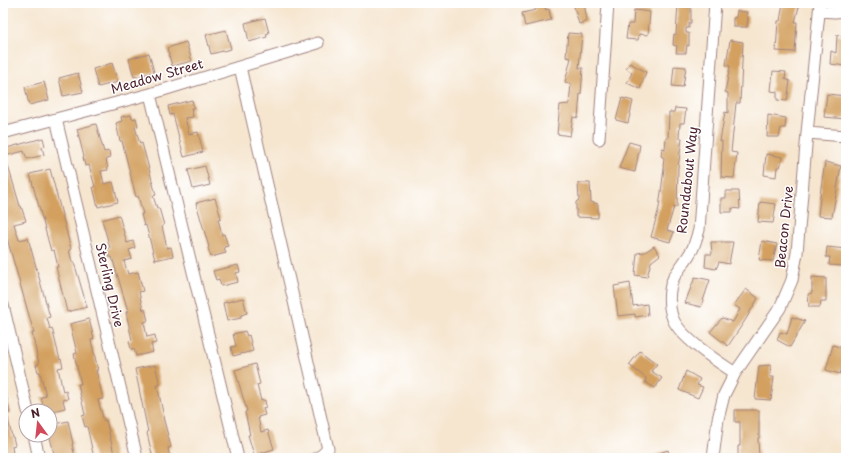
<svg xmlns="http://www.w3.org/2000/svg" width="849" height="461" font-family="'Playpen Sans',sans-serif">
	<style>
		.building { fill: #d3a05e }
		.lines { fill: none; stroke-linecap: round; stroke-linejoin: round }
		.minor-casing { stroke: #a0827e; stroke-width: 13 }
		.path { stroke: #a0827e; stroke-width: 1.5; stroke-dasharray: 1 3; stroke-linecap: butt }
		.minor { stroke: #fff; stroke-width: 11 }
		.labels { text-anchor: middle; stroke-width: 3; stroke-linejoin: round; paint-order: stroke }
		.street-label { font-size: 13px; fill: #4a1f2b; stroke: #fff }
	</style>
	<rect width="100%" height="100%" fill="#fff"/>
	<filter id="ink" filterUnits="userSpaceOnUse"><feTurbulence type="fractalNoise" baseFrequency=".025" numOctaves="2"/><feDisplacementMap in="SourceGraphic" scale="8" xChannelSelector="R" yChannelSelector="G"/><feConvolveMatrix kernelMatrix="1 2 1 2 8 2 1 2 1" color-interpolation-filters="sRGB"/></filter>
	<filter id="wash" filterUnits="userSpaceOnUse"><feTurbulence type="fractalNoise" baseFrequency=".012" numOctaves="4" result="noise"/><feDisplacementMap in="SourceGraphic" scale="16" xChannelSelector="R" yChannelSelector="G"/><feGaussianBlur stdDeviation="0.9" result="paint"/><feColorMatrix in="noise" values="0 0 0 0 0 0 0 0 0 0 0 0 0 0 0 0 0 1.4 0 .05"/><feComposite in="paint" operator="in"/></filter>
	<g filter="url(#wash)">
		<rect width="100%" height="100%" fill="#f6e6d0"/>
		<g id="blocks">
			<!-- building -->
			<path class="building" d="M573,3H584L587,21L579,24Z
				M678,3H691V23H689V28H686V33H689V46L687,45L686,53H676L677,46L673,45L674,34L676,35Z
				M783,3H800L795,22H797L795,52L776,51L778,21H780Z
				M544,4L546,10L549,9L551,20L525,26L522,13L536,10L535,6Z
				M634,10L650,12L648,35L639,34L638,40L626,39L628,24H633Z
				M737,11L747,12L746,16L748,17L747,27H733V18L736,17Z
				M265,18L269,33L266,34L267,37L249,42L245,23Z
				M226,30L231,49L211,54L206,35Z
				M568,33L582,34L579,68H583L581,94H580L578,118L573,117L570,136L557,134L560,105L569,104L571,84L565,82L571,58L566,57Z
				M837,35L846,37V66L830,64L831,51L836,53Z
				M730,40L743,42L740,103H736L731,152L737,153L734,178L721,177L722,141H720L725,112L728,113V93L725,92L730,66L726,65Z
				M186,42L192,61L172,66L167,48Z
				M149,53L154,72L134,77L129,59Z
				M112,63L118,82L98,87L93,69Z
				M630,63L646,72L640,89L627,83L632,73L626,68Z
				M674,66L686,67L683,87L672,86Z
				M773,71L786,72L785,79L790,81L787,101L777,100V92L771,91Z
				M78,73L83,92L63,96L59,78Z
				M44,82L49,100L29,105L25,87Z
				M827,94L846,96V119L824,117Z
				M622,98L633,101L628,123L616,120Z
				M192,100L194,108H191L193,117L185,118L189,134L198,132L203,152L184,157L173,114L170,115L168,106Z
				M675,108L686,109L684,123H680L679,138H682L678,168L677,207H674L667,230L674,232L670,242L651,237L659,208L664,168L663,167L664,158L661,156L662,148L665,149L666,138H668L669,112H674Z
				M131,115L132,119L136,118L138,126L135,127L140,144L142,143L156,195L153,196L157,208H159L164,225L162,226L167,248L171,247L173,256L155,260L146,225L144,226L141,214H143L138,196L136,197L122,141H120L116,123L122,121L121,117Z
				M768,115L786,118L785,128H781L779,137H767Z
				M96,124L104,152L109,151L110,158L106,159L108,170L101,171L104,184L113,182L118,202L98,207L93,187H95L89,165L85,166L83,157H84L77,129Z
				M43,138L45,146L42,147L44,155L27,159L24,151L5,156L20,206H21L26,221L14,224L19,240L28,238L50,317L47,318L50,329L52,328L60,360L61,359L63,367L58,368L63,392L66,391L68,399L63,400L65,408L53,411H47L46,405H43L41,397L46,396L40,372H38L36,365L39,364L32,333H34L3,224V149Z
				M629,142L640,145L635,172L619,168Z
				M766,154L783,157L780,167H777L776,177L764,175Z
				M825,162L841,166L832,217L818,216L821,187Z
				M205,166L210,185L193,189L188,170Z
				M50,169L71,249L69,250L72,262H74L87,307L67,312L56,267H58L54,250L51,251L30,174Z
				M578,183H590L591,202L598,204V218L576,217V202L579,200Z
				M726,191H739L740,209L732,208V212H721V198H726Z
				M215,198L221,218L218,219L222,235L224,234L228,246L224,247L226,253L211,257L208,248L209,247L196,203Z
				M760,202L776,204L773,223L758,222Z
				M119,215L127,243L133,241L135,248L129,250L132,259L124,261L128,274L138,272L143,291L139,292L143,310L145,309L148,321L144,322L147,337L155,335L156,343L151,344L153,352L136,356L134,349H131L129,341L132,340L126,312L128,311L112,257H109L107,249L110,248L102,220Z
				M762,241L777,244L773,261L759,260Z
				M711,242H733L729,264L719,262L716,269L705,267L706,254H712Z
				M654,246L660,255L651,262L647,277L635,275L637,253L645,252Z
				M827,247L846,249L844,266L829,265L830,257H826Z
				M238,265L240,272L236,273L238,282L221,286L219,279L216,280L213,271Z
				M695,277L710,280L701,307L685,303Z
				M812,277L826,278V301H821L820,307H809L808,294L812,293Z
				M630,283L633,306L647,304L648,315L635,317V314L618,316L614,286Z
				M746,289L758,298L746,319L728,346L710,332L722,318L733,322L740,309L734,305Z
				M243,298L247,313L241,315V318L227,321L223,303Z
				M792,317L805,321L790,347L777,340L780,332L787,334Z
				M89,319L94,339L91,340L98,370H96L103,399L98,400L104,421L106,420L115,458H94L87,426L85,427L82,416L85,415L78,384H81L74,354L77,353L70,324Z
				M245,331L247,336L249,335L253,351L233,356L231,347L236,346L233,334Z
				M833,345L846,349V354L840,374L826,370Z
				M640,351L657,364L651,371L662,378L655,388L645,382L646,378L629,365Z
				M255,364L260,384L257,385L261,401L265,400L266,407L263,408L265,415L258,417L261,432L268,430L274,449L254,455L248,435H250L245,412L247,411L235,370Z
				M155,365L160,385H157L164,417H163L171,447L168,448L170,458H153L147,433L148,432L135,369Z
				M771,365L770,377H774L771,400L755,399L759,366Z
				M686,371L700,379L697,385L703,387L698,398L679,390Z
				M6,394L10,413L7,414L12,437H13L15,445L12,446L13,454L3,456V395Z
				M735,410H759V438H758L759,458L738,457V446H740V422H735Z
				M68,421L73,444H72L75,458H55L50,437V425Z
				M668,450L670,458H647V457Z"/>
		</g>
	</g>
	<g filter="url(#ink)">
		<use href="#blocks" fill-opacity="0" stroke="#a0827e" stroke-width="1"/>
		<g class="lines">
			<!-- minor casing -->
			<g class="minor-casing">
				<path id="minor" d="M715,3L699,230C697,236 695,243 693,248C688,258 680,267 674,277C668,289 668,306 673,319C681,338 717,361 735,373
					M819,11L835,12L846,11
					M240,67L328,449L322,455L316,458
					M150,94L238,458
					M56,119L137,458
					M3,133L150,94L318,43
					M807,133L846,136
					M599,139L608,3
					M3,305L28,411
					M34,435L39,458
					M713,458L718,419L724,395L735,373L780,308L792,280L797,253L807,133L820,3"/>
			</g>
			<!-- path -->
			<path class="path" d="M846,396C840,407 844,418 846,430"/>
			<!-- minor -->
			<use href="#minor" class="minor"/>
		</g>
	</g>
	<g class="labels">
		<!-- street labels -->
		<g class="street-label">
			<text transform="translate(157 76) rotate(-16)" y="5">Meadow Street</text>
			<text transform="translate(687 180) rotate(-84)" y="5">Roundabout Way</text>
			<text transform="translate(784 227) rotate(-84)" y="5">Beacon Drive</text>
			<text transform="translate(110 285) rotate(77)" y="5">Sterling Drive</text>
		</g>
	</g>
	<!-- margin -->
	<rect width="849" height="461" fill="none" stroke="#fff" stroke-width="16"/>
	<!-- north arrow -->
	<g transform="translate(38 423) rotate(345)"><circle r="19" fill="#ffffff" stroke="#b7a5aa"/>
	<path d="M0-3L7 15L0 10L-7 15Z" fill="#d1495b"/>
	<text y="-6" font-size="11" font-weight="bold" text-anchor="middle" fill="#4a1f2b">N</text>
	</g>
</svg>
